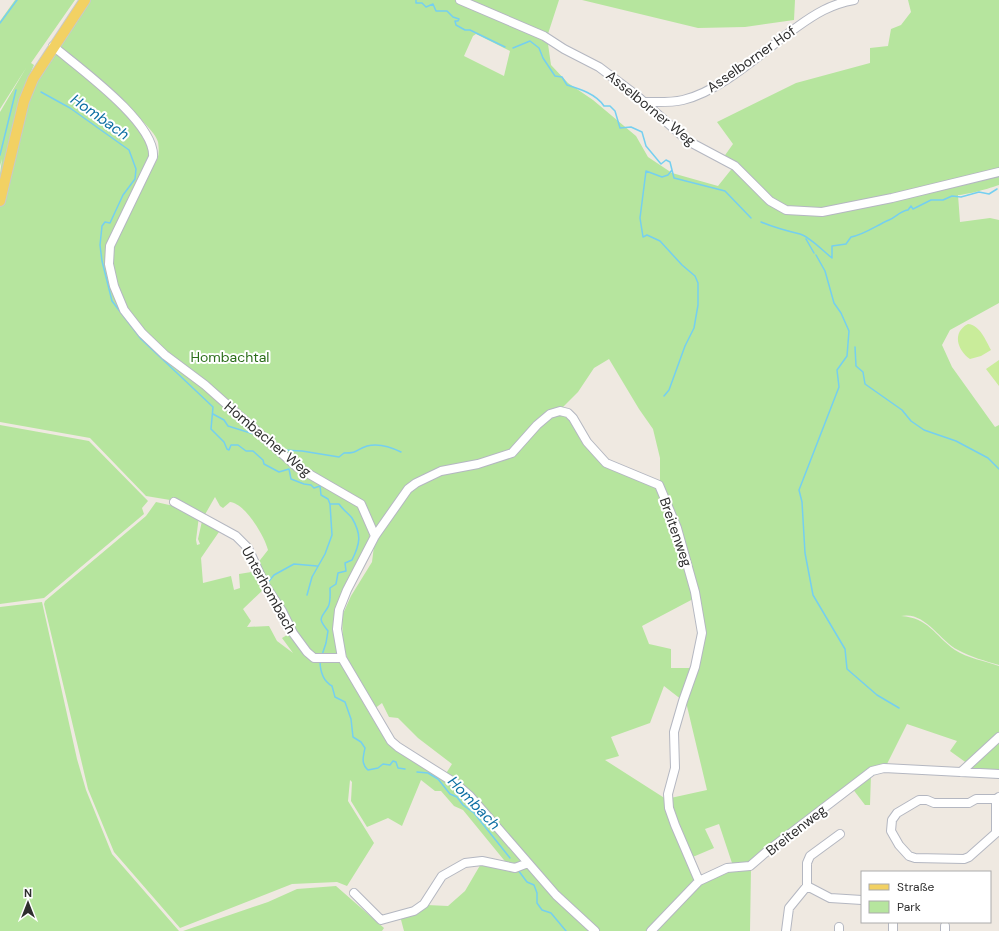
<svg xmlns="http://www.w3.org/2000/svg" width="999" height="931" font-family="'DM Sans',sans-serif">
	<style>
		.green { fill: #b6e59e; fill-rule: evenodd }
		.pitch { fill: #c9ec9a }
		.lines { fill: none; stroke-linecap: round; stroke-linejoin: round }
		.stream { stroke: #75cff0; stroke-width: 1.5 }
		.minor-casing { stroke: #b4b7c1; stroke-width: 10 }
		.major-casing { stroke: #c9c9c9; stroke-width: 12 }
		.minor { stroke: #fff; stroke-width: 8 }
		.major { stroke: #f2d163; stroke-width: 10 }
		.labels { text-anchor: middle; stroke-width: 4; stroke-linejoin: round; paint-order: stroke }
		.street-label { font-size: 14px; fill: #2e2e2e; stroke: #fff }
		.park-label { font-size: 14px; fill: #2c6e1b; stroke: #fff }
		.water-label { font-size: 15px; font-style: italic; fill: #0d6fa3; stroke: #fff }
	</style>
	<rect width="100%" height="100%" fill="#efe9e1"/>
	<!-- green -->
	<path class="green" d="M15,0H75L31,63L34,65L30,74L32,71L41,74L55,52C77,64 149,126 152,150C154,160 145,169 141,178H146C154,163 161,162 158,142C156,126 75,60 58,46L90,0H559L547,37L551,65L568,83L593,100L636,136L648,157L672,173L718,186L734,166L769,201L786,212L822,213L938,189L999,174V185C991,188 966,195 958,195L960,222L990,218L999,220V303L950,330L942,345L952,367L995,427L999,425V665C985,661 971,657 958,650C939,640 925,611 901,616C929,618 934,635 955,650C967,658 985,661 999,666V735L968,764L950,751L957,741L907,724L886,766L872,769L750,864L733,866L719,824L705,829L714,848L688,859L697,881L649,931H597L557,893L555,896L591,931H404L400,916L414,912L427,905L448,906L465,891L482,862L508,865L463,810L454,806L441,791H435L421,780L402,826L388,818L367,827L351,801L352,782L350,780L348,801L374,843L347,886L337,882L292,884L180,928L114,852L88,789L44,604L45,601L146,516L156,502L178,507L199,516L176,501L146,496L90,438L0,422V174L2,159L0,166V112L26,68L0,109V21ZM476,34L510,51L504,76L464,56L473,36ZM609,359L639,409L653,429L660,458V483L678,528L696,592L704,632L696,668L684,701L686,702L707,790L666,799L605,760L619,756L611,737L650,723L664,686L682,700L694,668H671V649L649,644L642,626L695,598L676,529L658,485C645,480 614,471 605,463C599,457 591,449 586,443C580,434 577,418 566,413C543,403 527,447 511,455C478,471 438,466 409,491L375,538L372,562L351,596L342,616L343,645L352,673L374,709L382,703L389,717L398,718L418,738L452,764L445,775L456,781L532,864L525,866L522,862L525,861C502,836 481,807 455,785C437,770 414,763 395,749C380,737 346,672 339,653C334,638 333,619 338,605C351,568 392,540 354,503C343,492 322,486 309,477L312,473L364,504L374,534L399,497L415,481L440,470L478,463L511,452L536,425L549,413L560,410L578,392L594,368ZM215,497L220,506L223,508L230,502C245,503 265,537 268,550L257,564L264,582L283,609L289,628L292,632L282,638L293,653L277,641L269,626L247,627L251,621L243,609L265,588L257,571L239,574L240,588L234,590L231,576L203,583L201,558L221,529L205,520L202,521L198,539L200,544L197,545L196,540L199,516L203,518Z
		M582,0H795L794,20L745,27L698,28Z
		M908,0H999V170L822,211L787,209L771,200L723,158L733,144L717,122L796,83L870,63V48L888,46L891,29L901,25L911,12Z
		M0,425L89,441L148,501L142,508L144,514L44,598L0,604Z
		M42,602L77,759L86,790L112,854L179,931H0V607Z
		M999,738V773L964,770Z
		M871,774L870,805H865L852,788Z
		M751,868L750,931H654L700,882L733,869Z
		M336,886L384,928L382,931H183L268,902L297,889Z"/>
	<!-- pitch -->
	<path class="pitch" d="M968,324C980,325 986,341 991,350L981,356L970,359C957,350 952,332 968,324Z
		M999,360V386L986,369Z"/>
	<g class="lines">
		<!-- stream -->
		<path class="stream" d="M416,0V3H422L426,7L433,4L436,11H447L453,17L459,19L458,21H455L456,25L465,30H470L505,47
			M0,23L17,0
			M513,48L530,41L539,48L543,58L555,76L562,77L567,85C580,89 596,94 604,106H610L615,111L620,128L631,127L642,132L646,146L661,164L666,160L670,162L674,178L725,191L751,218
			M41,92L70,108L129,150L136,169L135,179L123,195L110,223L105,222L102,226L100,245L102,261L112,301L141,339L213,407L211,429L224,442L227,449L229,450L231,445H238L246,451H253L263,460L264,464L279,472L289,469L291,479L304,484L311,485L314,488L320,486L321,495L328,499L330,504H339C343,510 349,514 352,518C362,535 360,544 352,560L345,563L346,571L338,573L336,584L330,588C330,593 331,602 328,607C321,619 317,617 328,631L326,643L322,655
			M0,155L16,90
			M761,222C773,227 787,231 800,234C810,237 823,251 832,258V246L846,244L851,237C864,235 877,225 889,220C896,217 900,211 908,210L911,206L913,209L931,200H943L952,196L961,197L979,192L989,194L997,189
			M806,239L814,253
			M816,255L825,271L834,303L841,313L849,331L847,356L837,370L839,387L799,490L802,502L805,553L813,595L845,649L847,669L877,695L899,708
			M855,347L856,366L863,372L865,384L902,410L911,421L924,430L956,441L988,458L999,469
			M664,396L669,390L685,346L694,328L698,305V283L695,276L682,265L660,241L647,235L643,237L640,218L646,171L662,177L668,175L672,170
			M213,414L224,420L228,426L257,435
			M282,450L302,451L339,457L344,453C359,453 355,450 367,446C378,443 391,447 401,452
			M269,581L274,575L294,564L317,566
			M307,595L312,577L325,554L332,535L330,504
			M320,660C320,670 323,681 332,686L335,697L345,702L351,719L353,737L361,742L365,748C363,757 361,764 368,770L378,768L383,764L390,765L393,761L396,762L398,768L405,769
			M417,772L428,773L438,779L450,794L457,797L463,805L474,813L510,858
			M518,870L527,882L534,885L537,893V903L542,910L551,913L566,931"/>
		<!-- minor casing -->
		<g class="minor-casing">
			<path id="minor" d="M460,0L544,36L564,49L599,67L636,95L688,141L735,166L770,201L786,210L822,212L892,198L999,172
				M53,46C79,68 156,123 153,157L110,246L109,264L114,286L124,310L142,333L165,355L205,385L297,467L361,504L375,536
				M644,102C657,102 670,103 683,100C722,91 764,50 797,27C815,14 831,4 854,0
				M174,502L236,536L248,548L265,585L282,611L293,633L307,652L314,658H342
				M961,772L999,737
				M996,799V833L969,857L964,859L915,858L909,856L899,845L891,831L892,820L897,813L919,800H927L934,803H969L976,799H996L999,797
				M807,886L830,898L862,900
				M354,893L381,920L414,911L424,904L442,876L465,863L482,861L515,868L528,863
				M595,931L556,895L470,796L455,783L398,747L391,741L342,658L337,629L339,610L347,590L375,536L408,489L416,483L441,471L478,464L512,453L537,425L550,414L560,411L568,413L573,418L587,442L606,463L659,485L677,528L695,592L702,633L695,667L683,701L674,732L675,768L668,794L669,808L675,825L699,881
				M651,931L699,881L727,868L750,866L765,853L872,771L884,768L999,774
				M786,931L789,908L807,886V863L810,856L840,834
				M839,931V927
				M893,931V922
				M945,931V926"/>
		</g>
		<!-- major casing -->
		<g class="major-casing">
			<path id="major" d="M0,201L24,101L33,79L85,0"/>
		</g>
		<!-- minor -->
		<use href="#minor" class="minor"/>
		<!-- major -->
		<use href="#major" class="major"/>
	</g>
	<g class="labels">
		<!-- street labels -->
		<g class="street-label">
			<text transform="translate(751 59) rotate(-35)" y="5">Asselborner Hof</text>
			<text transform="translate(651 108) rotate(39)" y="5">Asselborner Weg</text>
			<text transform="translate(268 439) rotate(40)" y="5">Hombacher Weg</text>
			<text transform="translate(676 532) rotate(71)" y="5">Breitenweg</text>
			<text transform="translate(269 590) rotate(61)" y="5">Unterhombach</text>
			<text transform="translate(796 830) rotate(-38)" y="5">Breitenweg</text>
		</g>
		<!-- park labels -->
		<g class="park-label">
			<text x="230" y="362">Hombachtal</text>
		</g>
		<!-- water labels -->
		<g class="water-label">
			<text transform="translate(100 117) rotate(35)" y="5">Hombach</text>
			<text transform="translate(474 803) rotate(46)" y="5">Hombach</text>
		</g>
	</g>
	<!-- legend -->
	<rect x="861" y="871" width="130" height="52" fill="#ffffff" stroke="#ababab"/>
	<rect x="869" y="884" width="20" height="6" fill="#f2d163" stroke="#ababab"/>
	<text x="897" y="891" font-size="12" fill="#2e2e2e">Straße</text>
	<rect x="869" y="901" width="20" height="12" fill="#b6e59e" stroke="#ababab"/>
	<text x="897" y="911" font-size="12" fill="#2e2e2e">Park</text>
	<!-- north arrow -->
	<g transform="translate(28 903)" stroke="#ffffff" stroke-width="3" paint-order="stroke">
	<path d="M0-3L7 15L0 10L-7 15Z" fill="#2e2e2e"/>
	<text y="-6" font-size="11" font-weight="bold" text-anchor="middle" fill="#2e2e2e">N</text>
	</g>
</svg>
